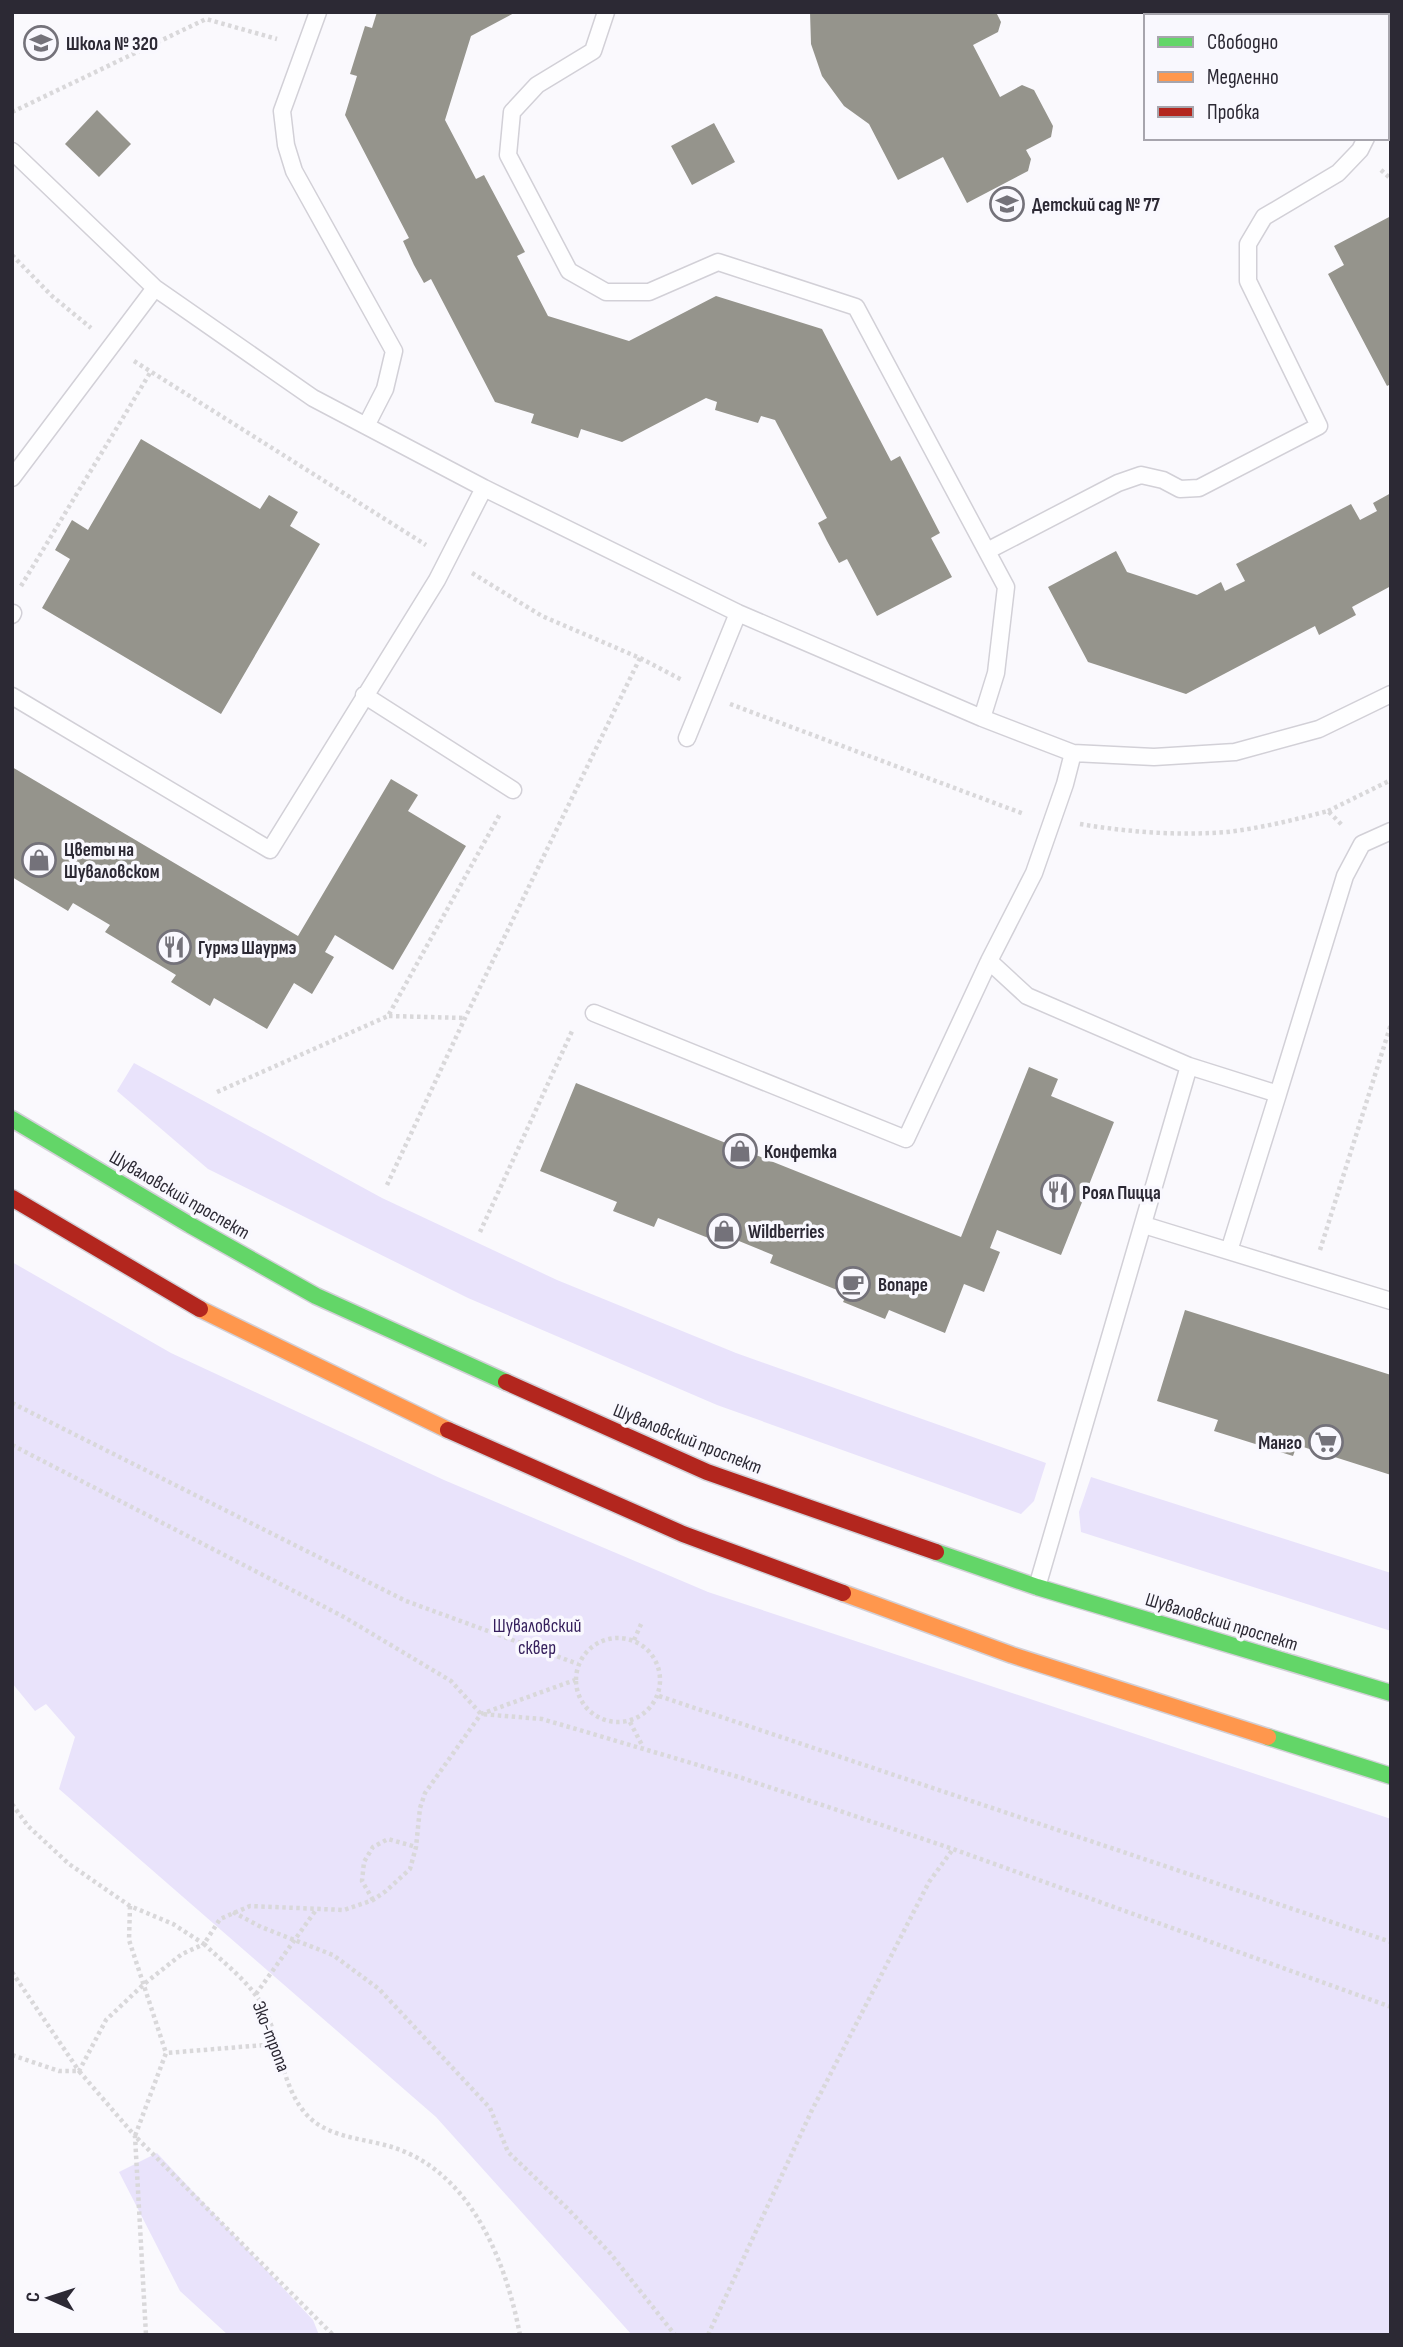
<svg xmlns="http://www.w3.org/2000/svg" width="1403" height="2347" font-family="'Sofia Sans Condensed',sans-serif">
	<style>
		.green { fill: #e9e3fb }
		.building { fill: #95948c }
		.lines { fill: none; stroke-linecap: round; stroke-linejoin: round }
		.lane-casing { stroke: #d2d0d7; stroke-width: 19 }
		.fast-casing { stroke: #d2d0d7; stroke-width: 19 }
		.slow-casing { stroke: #d2d0d7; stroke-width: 19 }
		.jam-casing { stroke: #d2d0d7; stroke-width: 19 }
		.path { stroke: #d9d8da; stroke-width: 4.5; stroke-dasharray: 3.5 3.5; stroke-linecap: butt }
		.lane { stroke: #fefeff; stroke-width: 16 }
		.fast { stroke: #63d668; stroke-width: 16 }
		.slow { stroke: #ff974d; stroke-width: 16 }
		.jam { stroke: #b3261e; stroke-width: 16 }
		.labels { text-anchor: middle; stroke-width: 7; stroke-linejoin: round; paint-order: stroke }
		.poi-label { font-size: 19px; font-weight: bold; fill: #2c2934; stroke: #f9f8fe; text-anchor: start }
		.street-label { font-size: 19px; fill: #2c2934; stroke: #f9f8fe }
		.park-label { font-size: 19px; fill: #351f5c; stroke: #f9f8fe }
	</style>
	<rect width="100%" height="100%" fill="#faf9fd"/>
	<!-- green -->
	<path class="green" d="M134,1063L382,1198L557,1280L736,1353L1046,1463L1034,1501L1021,1514L717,1405L468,1298L208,1169L117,1091Z
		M12,1262L171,1353L444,1480L708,1592L1391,1819V2335H632L436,2117L59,1789L75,1737L46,1704L35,1711L12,1683Z
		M1091,1477L1391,1573V1631L1081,1532L1079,1512Z
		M157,2153L313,2320L319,2335H228L180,2291L119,2172Z"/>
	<!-- building -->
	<path class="building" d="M377,12H516L471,36L445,120L476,179L484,175L525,252L517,256L548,316L629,341L716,296L822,329L891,461L900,456L940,533L931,538L952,577L877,616L847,559L839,563L827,541L818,523L827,518L775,420L761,416L758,423L715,410L717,402L706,398L622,442L581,429L578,438L531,423L534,414L495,402L431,279L424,283L414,265L403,241L409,238L345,115L357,76L350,74L365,26L372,28Z
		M810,12H996L1001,22L998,32L973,45L1000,97L1022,85L1034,90L1053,126L1051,137L1026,150L1031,159L1028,171L967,203L943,157L898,180L869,124L844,106L822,76L811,44Z
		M97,110L131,144L99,177L65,144Z
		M714,123L735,162L692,185L671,146Z
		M1391,216V384L1387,386L1328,274L1344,265L1334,246Z
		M141,439L260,509L269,495L298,512L290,526L320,544L221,714L42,608L70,559L55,550L72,520L88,530Z
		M1391,493V586L1352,607L1356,615L1319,635L1315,626L1186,694L1088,662L1048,587L1116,551L1127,572L1197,595L1221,582L1225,591L1245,581L1236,564L1351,504L1360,520L1377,511L1373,503Z
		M12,767L298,936L391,779L418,795L408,811L466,846L393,970L335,935L325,952L334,957L312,994L294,983L267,1029L214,998L210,1006L171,982L176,975L105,932L110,925L73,903L68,911L12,877Z
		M1029,1067L1058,1079L1051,1096L1114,1122L1061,1255L997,1230L990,1248L1000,1252L984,1292L964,1284L945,1333L889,1310L885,1319L843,1302L847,1294L770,1263L773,1255L734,1239L731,1247L658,1218L654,1227L613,1211L617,1202L540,1171L576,1083L961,1237Z
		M1185,1310L1391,1375V1475L1297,1445L1293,1456L1214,1431L1218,1420L1157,1401Z"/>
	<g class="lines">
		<!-- lane casing -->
		<g class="lane-casing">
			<path id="lane" d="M318,12L282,111L286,145L294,171L394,351L385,389L366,426
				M606,12L593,51L537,85L512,112L508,155L569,271L606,292H649L718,262L856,307L1006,587L996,673L982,718
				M1350,12L1352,16
				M1387,53L1391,51
				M12,151L155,288L313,398L484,488L738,613L982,718L1073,753L1154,757L1235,752L1319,729L1391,694
				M12,478L155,288
				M987,551L1118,483L1141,475L1163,480L1180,489L1199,488L1319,426L1248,281V244L1264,217L1338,173L1360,150L1366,138
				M12,615L13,613
				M364,695L513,790
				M12,696L270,850L437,580L484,488
				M687,738L738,613
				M989,961L1027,996L1189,1066L1278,1094L1345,876L1362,844L1391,831
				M594,1013L906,1139L989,961L1034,873L1065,784L1073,753
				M1144,1225L1391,1301
				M1229,1251L1278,1094
				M1037,1587L1189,1066"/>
		</g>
		<!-- fast casing -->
		<g class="fast-casing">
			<path id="fast" d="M12,1119L190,1225L316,1296L506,1382
				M936,1552L1037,1587L1391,1693
				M1268,1737L1391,1776"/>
		</g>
		<!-- slow casing -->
		<g class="slow-casing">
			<path id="slow" d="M200,1309L448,1430
				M843,1593L1012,1655L1268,1737"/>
		</g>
		<!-- jam casing -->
		<g class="jam-casing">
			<path id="jam" d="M12,1198L200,1309
				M506,1382L707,1472L936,1552
				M448,1430L683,1534L843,1593"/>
		</g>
		<!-- path -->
		<path class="path" d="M12,112L206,19L277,39
			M1381,170L1391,179
			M12,255L52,296L91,328
			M134,361L426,545
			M472,573L542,616L640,658L682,680
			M21,586L150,373
			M730,704L1024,814
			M1328,811L1391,780
			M1080,824C1128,832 1178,836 1227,832C1261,828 1294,820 1328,811L1343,826
			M389,1016L465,1018
			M217,1092L388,1016L500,814
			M387,1185L465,1018L640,658
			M480,1232L573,1029
			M1320,1250L1391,1024
			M12,1403L406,1601L578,1664
			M12,1445L344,1617L451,1681L481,1714L542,1719L742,1778L953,1849L1391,2007
			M576 1680a42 42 0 1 1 84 0a42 42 0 1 1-84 0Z
			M634,1640L642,1622
			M659,1696L1391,1942
			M630,1722L643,1747
			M12,1804L28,1826L69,1864L130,1906L173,1924L204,1944
			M373,1900L362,1881L364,1862L373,1847L388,1839L416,1847
			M130,1906L129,1940L166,2053
			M233,1912L261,1927L333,1955L379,1989L490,2108L508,2152L568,2209L610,2253L675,2335
			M12,1972L79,2071L106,2020L144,1984L182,1954L204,1944
			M256,1994L316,1910
			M277,2044L166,2053L135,2136L333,2335
			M12,2055L59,2071H79L135,2136L146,2335
			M520,2335C506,2262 472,2174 395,2148C366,2138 328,2139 306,2114C281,2086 281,2043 265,2010C252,1984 225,1964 204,1944L220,1919L250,1906L344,1910L373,1900L386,1891L410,1869L416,1847L420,1808L425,1793L481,1714L575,1680
			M708,2335L812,2110L929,1882L953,1849"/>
		<!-- lane -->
		<use href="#lane" class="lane"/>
		<!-- fast -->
		<use href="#fast" class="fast"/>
		<!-- slow -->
		<use href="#slow" class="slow"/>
		<!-- jam -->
		<use href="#jam" class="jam"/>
	</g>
	<!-- icons -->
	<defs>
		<g id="school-ring" transform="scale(1.75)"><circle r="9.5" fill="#f9f8fe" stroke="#74727a" stroke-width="1.5"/><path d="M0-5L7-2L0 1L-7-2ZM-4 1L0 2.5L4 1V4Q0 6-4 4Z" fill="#74727a"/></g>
		<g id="shop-ring" transform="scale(1.75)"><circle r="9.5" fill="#f9f8fe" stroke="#74727a" stroke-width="1.5"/><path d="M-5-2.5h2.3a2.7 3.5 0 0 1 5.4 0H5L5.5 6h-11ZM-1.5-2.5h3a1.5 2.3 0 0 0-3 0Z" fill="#74727a"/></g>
		<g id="restaurant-ring" transform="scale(1.75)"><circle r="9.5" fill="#f9f8fe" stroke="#74727a" stroke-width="1.5"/><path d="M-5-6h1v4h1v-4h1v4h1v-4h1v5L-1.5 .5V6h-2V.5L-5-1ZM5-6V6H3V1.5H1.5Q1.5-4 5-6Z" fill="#74727a"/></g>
		<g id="cafe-ring" transform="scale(1.75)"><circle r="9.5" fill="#f9f8fe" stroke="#74727a" stroke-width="1.5"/><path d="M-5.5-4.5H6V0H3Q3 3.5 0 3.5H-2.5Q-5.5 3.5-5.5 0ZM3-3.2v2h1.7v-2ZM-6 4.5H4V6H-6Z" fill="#74727a"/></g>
		<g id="supermarket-ring" transform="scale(1.75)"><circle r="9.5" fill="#f9f8fe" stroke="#74727a" stroke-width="1.5"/><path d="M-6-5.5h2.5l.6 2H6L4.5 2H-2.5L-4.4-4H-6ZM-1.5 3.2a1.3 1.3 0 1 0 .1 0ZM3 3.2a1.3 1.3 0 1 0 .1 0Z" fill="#74727a"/></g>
	</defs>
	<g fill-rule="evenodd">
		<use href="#school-ring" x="41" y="43"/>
		<use href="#school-ring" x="1007" y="204"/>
		<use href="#shop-ring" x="39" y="860"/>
		<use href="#restaurant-ring" x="174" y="947"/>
		<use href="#shop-ring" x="740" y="1151"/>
		<use href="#restaurant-ring" x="1058" y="1192"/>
		<use href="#shop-ring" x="724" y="1231"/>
		<use href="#cafe-ring" x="853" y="1284"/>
		<use href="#supermarket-ring" x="1326" y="1442"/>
	</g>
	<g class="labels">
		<!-- poi labels -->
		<g class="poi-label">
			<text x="66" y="50">Школа № 320</text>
			<text x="1032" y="211">Детский сад № 77</text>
			<text x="64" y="856">Цветы на<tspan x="64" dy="22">Шуваловском</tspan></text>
			<text x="198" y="954">Гурмэ Шаурмэ</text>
			<text x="764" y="1158">Конфетка</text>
			<text x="1082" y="1199">Роял Пицца</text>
			<text x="748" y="1238">Wildberries</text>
			<text x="878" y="1291">Bonape</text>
			<text x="1302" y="1449" text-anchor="end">Манго</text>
		</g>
		<!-- street labels -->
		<g class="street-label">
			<text transform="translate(180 1194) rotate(30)" y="7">Шуваловский проспект</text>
			<text transform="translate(688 1438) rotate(22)" y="7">Шуваловский проспект</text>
			<text transform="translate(1222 1621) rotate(17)" y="7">Шуваловский проспект</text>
			<text transform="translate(272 2036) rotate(69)" y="7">Эко-тропа</text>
		</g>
		<!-- park labels -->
		<g class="park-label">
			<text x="537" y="1632">Шуваловский<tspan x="537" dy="22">сквер</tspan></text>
		</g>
	</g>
	<!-- border -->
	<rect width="1403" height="2347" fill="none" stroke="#2c2934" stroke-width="28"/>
	<!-- legend -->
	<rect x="1144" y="14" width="245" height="126" fill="#f9f8fe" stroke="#a7a5ad" stroke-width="2"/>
	<rect x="1158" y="37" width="35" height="10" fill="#63d668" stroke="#a7a5ad" stroke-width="2"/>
	<text x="1207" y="49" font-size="21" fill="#2c2934">Свободно</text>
	<rect x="1158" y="72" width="35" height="10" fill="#ff974d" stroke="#a7a5ad" stroke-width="2"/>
	<text x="1207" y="84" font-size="21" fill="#2c2934">Медленно</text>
	<rect x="1158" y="107" width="35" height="10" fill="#b3261e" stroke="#a7a5ad" stroke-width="2"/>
	<text x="1207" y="119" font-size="21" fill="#2c2934">Пробка</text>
	<!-- north arrow -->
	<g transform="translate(49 2298) rotate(273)" stroke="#f9f8fe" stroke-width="5" paint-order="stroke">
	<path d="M0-5L12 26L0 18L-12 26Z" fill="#2c2934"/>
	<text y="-10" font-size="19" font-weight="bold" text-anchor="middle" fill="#2c2934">С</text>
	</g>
</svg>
